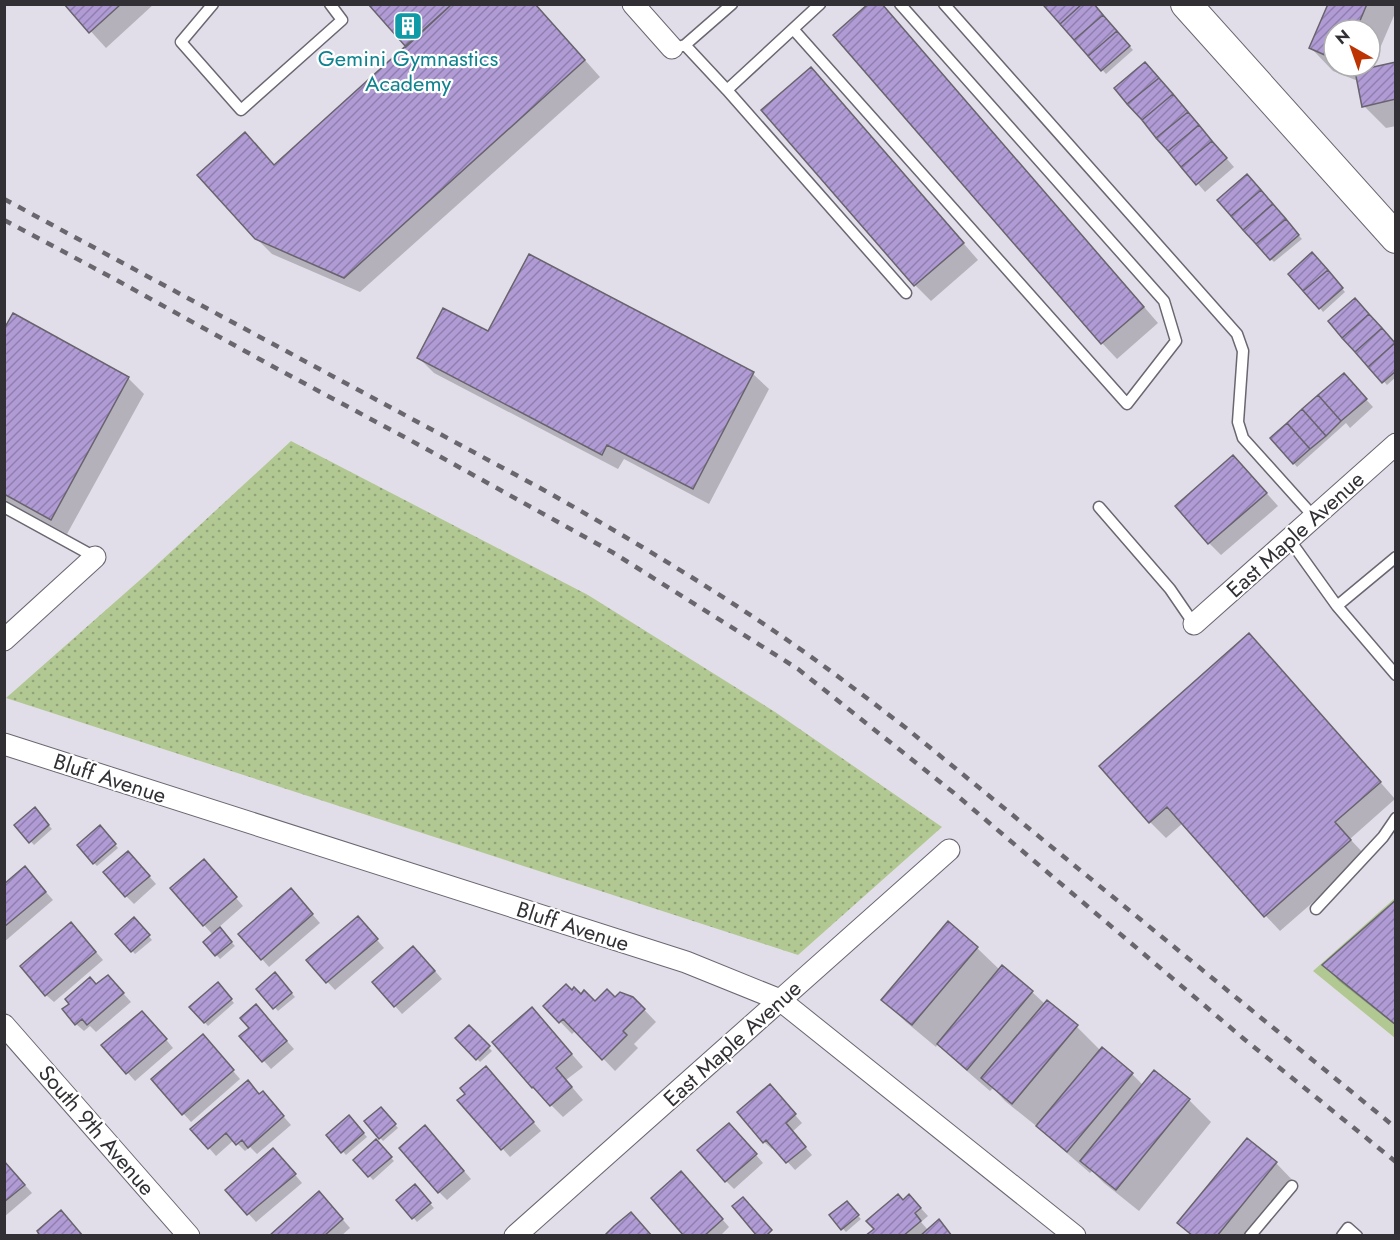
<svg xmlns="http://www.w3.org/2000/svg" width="1400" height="1240" font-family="Jost,sans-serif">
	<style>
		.green { fill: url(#green-dots) }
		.pitch { fill: #b2c892 }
		.shadow { fill: #0003; fill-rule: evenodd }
		.building { fill: url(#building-hatch); stroke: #67646d; stroke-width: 1.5 }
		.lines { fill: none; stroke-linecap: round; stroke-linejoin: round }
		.lane-casing { stroke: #6a6771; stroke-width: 13 }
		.street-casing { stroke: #6a6771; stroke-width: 23 }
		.secondary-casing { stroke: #6a6771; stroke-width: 32 }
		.lane { stroke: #fff; stroke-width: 10 }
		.street { stroke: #fff; stroke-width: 21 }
		.secondary { stroke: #fff; stroke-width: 30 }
		.rail { stroke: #69666d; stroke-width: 4.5; stroke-dasharray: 8 8; stroke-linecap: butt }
		.labels { text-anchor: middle; stroke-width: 4.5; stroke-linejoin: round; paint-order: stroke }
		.culture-label { font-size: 22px; fill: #0d838f; stroke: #fff }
		.street-label { font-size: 22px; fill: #323035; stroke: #fff }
	</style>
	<defs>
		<pattern id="green-dots" width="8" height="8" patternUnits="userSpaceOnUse" patternTransform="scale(1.5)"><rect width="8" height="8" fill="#b2c892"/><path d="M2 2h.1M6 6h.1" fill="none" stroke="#91a378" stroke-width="1.8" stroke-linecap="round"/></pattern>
		<pattern id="building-hatch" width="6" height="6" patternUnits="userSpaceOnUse" patternTransform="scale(1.5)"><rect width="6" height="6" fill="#b09bd5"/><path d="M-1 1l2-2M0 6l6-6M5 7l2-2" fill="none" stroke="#907fae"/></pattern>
	</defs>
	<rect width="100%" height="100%" fill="#e1dee9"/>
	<!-- green -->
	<path class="green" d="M291,441L588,595L775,712L942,827L798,955L6,698L149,572Z"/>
	<!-- pitch -->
	<path class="pitch" d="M1395,898V1038L1313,971Z"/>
	<!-- shadow -->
	<path class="shadow" d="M66,4H154L106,48Z
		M535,4L600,77L360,292L272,254L256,238L260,150L275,166L408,47Z
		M1329,4L1396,6V11L1371,69L1396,64V126L1386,128L1364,106L1358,81L1333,71L1311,48ZM1334,30H1370V66H1334Z
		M1046,6L1095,7L1133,50L1106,74Z
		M892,16L1158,323L1117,359L1102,343Z
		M826,85L978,260L931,301L915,285Z
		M1159,138L1220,151L1234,167L1205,192Z
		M1250,180L1302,239L1274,262L1271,259Z
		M529,256L753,374L769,389L709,504L624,459L618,469L434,373L418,357L489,333Z
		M1316,258L1345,292L1323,312L1320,308Z
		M1355,300L1396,345V377L1387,385L1330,322Z
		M4,332L128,378L144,394L67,534L4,500Z
		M1351,383L1373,407L1350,428L1346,423L1297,467L1272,438Z
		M1245,469L1278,506L1221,555L1209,543Z
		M1249,635L1265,651L1395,799L1350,839L1366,856L1280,931L1265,915L1183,823L1166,838L1150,822L1101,766Z
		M38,813L52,829L34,845L16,825Z
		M100,827L118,848L97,866L94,863Z
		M136,861L156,884L134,904L126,896Z
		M211,869L243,906L218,928L235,946L220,959L205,942L213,935L204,925Z
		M32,876L53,900L4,942V886Z
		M298,898L320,923L269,967L262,959Z
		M1396,902V1026L1339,981L1324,965Z
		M134,919L152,940L135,954L117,934Z
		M365,926L384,948L335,990L308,961Z
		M79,932L103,960L54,1002L46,995Z
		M977,948L1000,970L1032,992L1045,1004L1047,1002L1077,1027L1101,1051L1132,1074L1143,1085L1189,1100L1211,1122L1139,1211L1104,1183L1092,1171L1090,1173L1061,1148L1037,1124L1035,1125L1005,1101L993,1088L990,1091L961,1066L938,1043L936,1047L906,1022L883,999Z
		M421,955L442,979L402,1014L395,1006Z
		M278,978L295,997L278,1011L258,989Z
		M115,984L131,1002L96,1032L90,1026L84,1031L76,1024L97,986Z
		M218,984L234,1003L208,1026L191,1007Z
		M571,992L595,1003L633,998L656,1022L634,1044L638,1048L615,1071L576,1030L572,1034L545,1006Z
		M263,1014L294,1049L271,1069L242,1036L251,1028Z
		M150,1020L173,1048L135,1081L104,1046Z
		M543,1021L583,1067L566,1080L583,1100L563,1117L533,1087L494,1042Z
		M469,1027L492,1051L480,1062L458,1038Z
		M210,1044L240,1079L191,1122L153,1080Z
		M494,1076L541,1131L510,1157L460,1100Z
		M777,1094L802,1123L792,1132L812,1155L795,1170L774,1147L772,1149L764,1142Z
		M260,1095L270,1101L291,1125L257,1154L250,1147L245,1151L234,1140L216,1156L209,1148Z
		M381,1109L398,1128L383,1141L366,1122Z
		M349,1117L367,1137L346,1155L328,1135Z
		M737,1133L763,1163L734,1189L726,1181Z
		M433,1135L471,1179L447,1200L439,1192Z
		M376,1142L394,1161L373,1180L355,1160Z
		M281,1158L302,1183L256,1222L227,1190Z
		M4,1161L32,1193L4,1217Z
		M1276,1163L1298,1186L1257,1236H1192L1179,1223Z
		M689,1181L729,1227L720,1236H686Z
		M418,1190L434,1208L417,1222L399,1200Z
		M327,1201L350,1228L341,1236L270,1235Z
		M903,1202L917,1204L928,1216L921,1222L928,1230L946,1229L952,1236H868Z
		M846,1203L861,1219L846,1232L831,1216Z"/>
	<!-- building -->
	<path class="building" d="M64,4H121L89,33Z
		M368,4H452L406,47Z
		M452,4H535L585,60L344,278L255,239L197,175L245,132L274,165Z
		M868,4H882L1144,307L1101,344L833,35Z
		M1045,4H1082L1060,24L1044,6Z
		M1082,4H1094L1103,15L1074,40L1060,24Z
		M1328,4H1367L1356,30H1334V59L1309,48Z
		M1103,15L1117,31L1088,56L1074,40Z
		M1117,31L1130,46L1101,71L1088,56Z
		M1145,62L1159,78L1127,104L1114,88Z
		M1396,62V99L1362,107L1355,71Z
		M811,67L964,243L914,286L761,110Z
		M1159,78L1173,94L1142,120L1127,104Z
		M1173,94L1188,112L1156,138L1142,120Z
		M1188,112L1199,125L1168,151L1156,138Z
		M1199,125L1212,141L1181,167L1168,151Z
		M1212,141L1227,158L1196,185L1181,167Z
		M1247,174L1261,190L1231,216L1217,200Z
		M1261,190L1273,204L1243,230L1231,216Z
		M1273,204L1286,219L1256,244L1243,230Z
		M1286,219L1299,235L1270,260L1256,244Z
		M1312,252L1328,270L1303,291L1288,274Z
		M529,254L754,372L693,489L607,445L602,455L417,358L443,308L488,331Z
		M1328,270L1343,288L1319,309L1303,291Z
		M1355,298L1369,314L1342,338L1328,321Z
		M13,313L129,377L51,520L4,494V329Z
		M1369,314L1382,328L1355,352L1342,338Z
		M1382,328L1395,343L1368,367L1355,352Z
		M1395,343L1396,371L1382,383L1368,367Z
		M1344,373L1367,399L1341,421L1318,395Z
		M1318,395L1341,421L1326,436L1302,409Z
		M1302,409L1326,436L1310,449L1287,423Z
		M1287,423L1310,449L1293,464L1270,438Z
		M1233,455L1267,493L1208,544L1175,506Z
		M1249,633L1381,782L1335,822L1351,840L1264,917L1167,807L1149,823L1099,766Z
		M35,807L49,825L29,843L14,825Z
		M100,825L116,844L93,864L77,845Z
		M128,851L150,876L125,897L103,872Z
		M204,859L237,897L203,926L170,888Z
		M25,866L46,892L4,927V884Z
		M291,888L313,914L261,960L238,934Z
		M1396,900V1025L1322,965Z
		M358,916L378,939L326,983L306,960Z
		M134,917L150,935L131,952L115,934Z
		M948,921L978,947L912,1025L881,1000Z
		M71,922L96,952L45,996L20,966Z
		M220,927L232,942L215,956L203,942Z
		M413,946L435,971L394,1007L372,982Z
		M1002,965L1033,991L967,1070L937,1044Z
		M275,972L292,993L273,1009L256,989Z
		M108,975L124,993L87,1025L82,1019L75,1025L62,1009L69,1004L65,999L90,977L96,984Z
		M218,982L232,999L204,1023L189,1007Z
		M566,984L572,990L574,987L581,994L584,990L595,1001L607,989L615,997L620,992L633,997L645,1009L623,1031L627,1035L602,1060L563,1019L559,1023L543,1006Z
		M1047,1000L1078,1025L1012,1104L981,1078Z
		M256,1004L287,1041L262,1062L239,1036L249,1028L240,1018Z
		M532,1007L572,1054L556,1068L572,1087L550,1106L533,1087L532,1088L492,1042Z
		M142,1011L167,1039L126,1074L101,1045Z
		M469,1025L490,1046L476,1060L455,1038Z
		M203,1034L234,1070L182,1115L151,1079Z
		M1102,1047L1133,1073L1067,1152L1036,1126Z
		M486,1066L534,1122L501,1150L457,1100L465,1094L460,1088Z
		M1154,1070L1190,1099L1116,1190L1080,1161Z
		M248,1080L259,1094L263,1091L284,1116L248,1148L242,1140L236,1145L226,1133L208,1149L190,1129Z
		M770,1084L796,1114L786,1123L806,1147L786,1163L766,1140L763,1143L737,1112Z
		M381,1107L396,1124L379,1139L364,1121Z
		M349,1115L364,1133L341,1153L326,1135Z
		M729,1123L757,1154L725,1182L697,1150Z
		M425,1125L464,1171L438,1193L399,1148Z
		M1247,1138L1277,1162L1217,1236H1193L1177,1223Z
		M376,1139L392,1157L368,1177L353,1160Z
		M273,1148L296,1174L247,1215L225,1190Z
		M4,1161L25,1185L4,1202Z
		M681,1171L723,1219L704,1236H684L651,1198Z
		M415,1184L431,1203L412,1219L396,1200Z
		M319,1191L343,1219L324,1236H269Z
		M898,1194L903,1200L909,1194L921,1208L915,1213L921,1221L903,1236H865L874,1229L866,1221Z
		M743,1197L772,1230L766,1236H757L732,1206Z
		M847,1201L859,1215L841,1230L829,1215Z
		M61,1210L83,1236H40L37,1231Z
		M631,1212L652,1236H604L614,1226Z
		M939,1219L952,1236H920Z"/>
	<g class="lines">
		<!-- lane casing -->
		<g class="lane-casing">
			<path id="lane" d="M213,4L181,42L241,110L342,20L330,4
				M944,4L1237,334L1243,351L1238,422L1243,438L1314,517
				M793,29L1127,404L1176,341L1164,301L900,4
				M685,45L727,90L906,293
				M679,47L685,45L732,4
				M727,90L820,4
				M4,507L95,557
				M1099,507L1170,589L1194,624
				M1289,539L1337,606L1396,557
				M1337,606L1396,675
				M1316,909L1383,837L1396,818
				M1250,1236L1292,1186
				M1342,1236L1348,1228L1357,1236"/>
		</g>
		<!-- street casing -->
		<g class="street-casing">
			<path id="street" d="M633,4L672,48
				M1194,624L1396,444
				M4,640L95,557
				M4,744L686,962L780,1000L1075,1236
				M4,1025L189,1236
				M515,1236L949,850"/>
		</g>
		<!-- secondary casing -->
		<g class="secondary-casing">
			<path id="secondary" d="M1186,4L1396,238"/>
		</g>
		<!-- lane -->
		<use href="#lane" class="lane"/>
		<!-- street -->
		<use href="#street" class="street"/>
		<!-- secondary -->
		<use href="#secondary" class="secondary"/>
		<!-- rail -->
		<path class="rail" d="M4,199L542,489C622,534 701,581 777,633C821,663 863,695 906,728L1396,1128
			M4,220L111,277L272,366L421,446L612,552L798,669L954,793L1244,1039L1396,1162"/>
	</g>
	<!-- icons -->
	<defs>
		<g id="building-square" transform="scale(1.5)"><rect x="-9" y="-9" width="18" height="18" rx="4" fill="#0f9aa8" stroke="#fff"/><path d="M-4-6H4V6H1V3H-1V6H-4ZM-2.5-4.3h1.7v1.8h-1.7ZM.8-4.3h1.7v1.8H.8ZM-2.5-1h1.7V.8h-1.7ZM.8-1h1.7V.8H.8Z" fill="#fff"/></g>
	</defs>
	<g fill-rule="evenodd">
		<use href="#building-square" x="408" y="26"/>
	</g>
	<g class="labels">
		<!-- culture labels -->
		<g class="culture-label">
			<text x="408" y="66">Gemini Gymnastics<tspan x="408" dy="25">Academy</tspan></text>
		</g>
		<!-- street labels -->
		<g class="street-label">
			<text transform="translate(1295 534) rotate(-42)" y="8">East Maple Avenue</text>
			<text transform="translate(110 778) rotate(18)" y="8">Bluff Avenue</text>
			<text transform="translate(573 926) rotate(18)" y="8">Bluff Avenue</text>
			<text transform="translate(732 1043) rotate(-42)" y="8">East Maple Avenue</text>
			<text transform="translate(97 1130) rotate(49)" y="8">South 9th Avenue</text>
		</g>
	</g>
	<!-- border -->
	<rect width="1400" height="1240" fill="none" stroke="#323035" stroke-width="12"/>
	<!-- north arrow -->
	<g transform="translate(1352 48) rotate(320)"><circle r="28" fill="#ffffff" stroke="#adacae" stroke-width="1.5"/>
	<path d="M0-4.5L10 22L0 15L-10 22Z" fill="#bd3402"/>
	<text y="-9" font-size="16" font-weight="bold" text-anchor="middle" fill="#323035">N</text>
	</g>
</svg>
